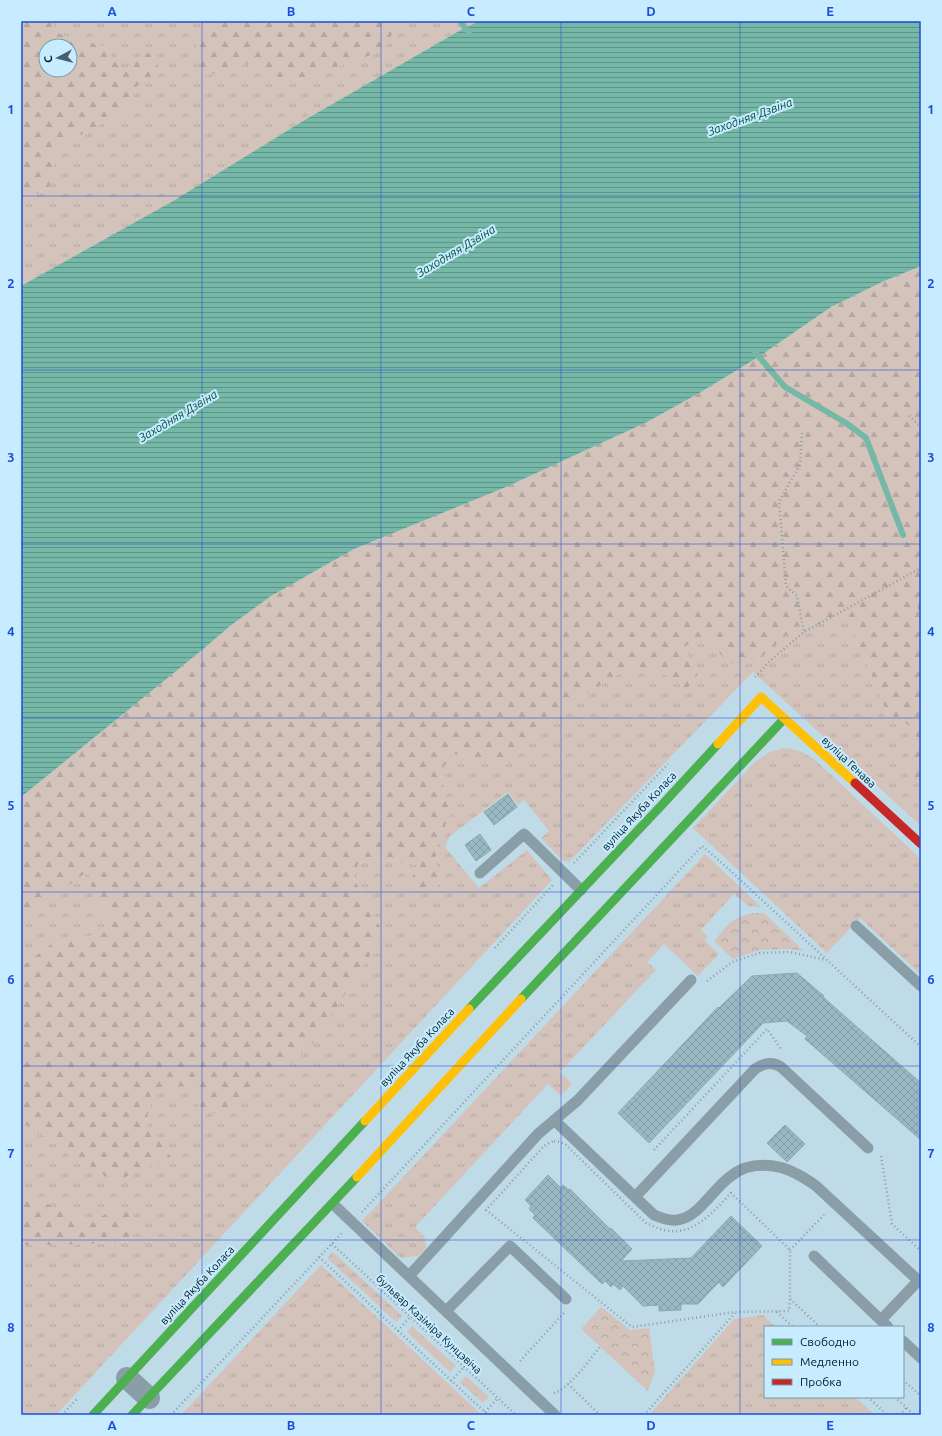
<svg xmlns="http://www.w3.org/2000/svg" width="942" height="1436" font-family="Ubuntu,sans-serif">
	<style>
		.grass { fill: url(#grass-tufts) }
		.forest { fill: url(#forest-firs); fill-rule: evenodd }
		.park { fill: url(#park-crowns) }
		.water { fill: url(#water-rules) }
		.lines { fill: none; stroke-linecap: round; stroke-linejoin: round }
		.stream { stroke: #76b8a8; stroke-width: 6 }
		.building { fill: url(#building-cross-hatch); stroke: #8da8b0 }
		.path { stroke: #8a9ea7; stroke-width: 2.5; stroke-dasharray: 1 3; stroke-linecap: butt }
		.lane { stroke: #8a9ea7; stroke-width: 11 }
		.street { stroke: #8a9ea7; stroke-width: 22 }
		.fast { stroke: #4caf50; stroke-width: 9 }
		.slow { stroke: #ffc107; stroke-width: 9 }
		.jam { stroke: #c62828; stroke-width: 9 }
		.grid { fill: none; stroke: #1d4ed8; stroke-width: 1; stroke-opacity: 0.55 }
		.labels { text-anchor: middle; stroke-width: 4; stroke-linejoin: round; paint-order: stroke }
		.street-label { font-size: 11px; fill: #041e29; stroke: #c7ecff }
		.water-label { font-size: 12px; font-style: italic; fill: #08503c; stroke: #c7ecff }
		.neatline { fill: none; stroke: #1d4ed8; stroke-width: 1.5 }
		.grid-label { font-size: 13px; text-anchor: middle; font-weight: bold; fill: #1d4ed8 }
	</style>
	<defs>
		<pattern id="grass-tufts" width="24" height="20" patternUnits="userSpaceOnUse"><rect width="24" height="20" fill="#d3c3bb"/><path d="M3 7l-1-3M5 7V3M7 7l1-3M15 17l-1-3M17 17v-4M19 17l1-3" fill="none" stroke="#b4a7a1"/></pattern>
		<pattern id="forest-firs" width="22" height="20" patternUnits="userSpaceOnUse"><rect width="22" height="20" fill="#d3c3bb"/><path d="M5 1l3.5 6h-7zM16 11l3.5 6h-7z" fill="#b4a7a1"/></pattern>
		<pattern id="park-crowns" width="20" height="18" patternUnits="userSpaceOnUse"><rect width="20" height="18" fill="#d3c3bb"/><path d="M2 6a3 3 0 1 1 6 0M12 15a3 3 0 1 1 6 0" fill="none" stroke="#b4a7a1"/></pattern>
		<pattern id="water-rules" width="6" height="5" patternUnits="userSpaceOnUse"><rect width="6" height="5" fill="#76b8a8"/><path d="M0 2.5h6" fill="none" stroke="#5f9589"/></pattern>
		<pattern id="building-cross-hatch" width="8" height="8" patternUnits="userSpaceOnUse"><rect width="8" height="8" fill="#99b8c1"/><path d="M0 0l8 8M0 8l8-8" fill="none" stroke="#829ea6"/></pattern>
	</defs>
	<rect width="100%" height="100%" fill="#c0dbe8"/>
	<!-- grass -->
	<path class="grass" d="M50,21H216L195,36L256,61L287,84L383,51L399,21H480L466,27L303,121L173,201L21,286V202L49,187L58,147L133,107L132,89L148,79L139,58L124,73L103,46L61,35Z
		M845,617L852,629L887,713L917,730L907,780L921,782V826L753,672L569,862L562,860L541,838L549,831L524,800L518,805L508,792L450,836L445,847L479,888L527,850L552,880L56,1415H21V1245H62L132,1242L114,1209L92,1222L70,1214L21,1192V1121L114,1182L146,1124L153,1088L195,1086L384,934L353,876L361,856L417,865L434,890L445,874L435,864L437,845L450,814L440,771L453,754L510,763L557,712L622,672L656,669L698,674L684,647L704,636L723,657L737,667L757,661L797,626L830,623Z
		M784,748L798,750L814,759L921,859V975L860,918L827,953L693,828L756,761L770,752Z
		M705,854L761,907L748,906L734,894L701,930L708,937L705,941L719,954L698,976L664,944L647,962L656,970L560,1072L572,1084L561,1096L548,1084L415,1227L425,1238L426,1248L418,1256L401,1258L362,1221Z
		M88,870L95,904L111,916V931L50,945L21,967V920Z
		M333,1252L402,1316L396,1322L327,1258Z
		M321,1265L482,1415H181Z
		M763,1315L776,1327H765V1397H855L875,1415H649L734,1319Z
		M412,1326L456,1366L450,1372L407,1332Z
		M466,1376L489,1397L483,1403L460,1382Z"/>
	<!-- forest -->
	<path class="forest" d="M21,21H50L61,35L103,46L124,73L139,58L150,52L157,58L158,68L148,79L133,89V107L58,147L49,187L21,202ZM46,46H70V70H46Z
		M216,21H399L383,51L286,84L256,61L202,77L195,36Z
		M921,266V782L907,780L917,730L887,713L852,629L845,618L830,623L797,626L757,661L737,667L723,657L704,636L684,647L698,674L687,689L656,669L622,672L557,712L510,763L453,754L440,772L450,814L437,845L435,864L445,873L434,890L416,894L409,886L417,865L361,856L353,877L384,934L314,1042L229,1116L198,1109L195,1086L153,1088L146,1124L171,1157L114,1182L21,1121V967L50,945L111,931V916L95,904L88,871L21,920V797L202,650L230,626L271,596L354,549L506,487L647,422L701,392L760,356L831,307L884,281Z
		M21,1192L70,1214L92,1222L114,1209L133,1213L132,1242L62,1245H21Z"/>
	<!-- park -->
	<path class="park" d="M755,913H764L804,951L790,949L760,950L733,959L714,941C728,925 732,916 755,913Z
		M601,1307L630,1330L649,1328L655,1372L648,1391L581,1329Z"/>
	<!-- water -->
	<path class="water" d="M480,21H921V266L884,281L831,307L760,356L701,392L647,422L506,487L354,549L271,596L230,626L202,650L21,797V286L173,201L303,121L466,27Z"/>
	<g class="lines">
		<!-- stream -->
		<path class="stream" d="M460,21L470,34
			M754,351L785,387L846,423L866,438L903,535
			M921,606V608"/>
	</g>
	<!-- building -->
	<path class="building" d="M508,794L517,807L494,825L484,812Z
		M480,834L491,850L476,861L465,845Z
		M797,973L824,996L823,997L921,1083V1140L805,1039L807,1036L787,1021L763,1023L649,1143L618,1113L718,1007L719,1008L752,976Z
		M785,1125L805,1144L787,1162L767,1143Z
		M548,1175L561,1188L563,1185L569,1190L570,1189L610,1229L611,1228L632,1249L621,1261L691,1258L731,1216L762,1246L723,1287L719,1282L698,1304H681V1310L659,1311V1305L643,1306L623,1286L620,1290L613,1284L611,1287L605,1281L602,1284L533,1218L535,1215L529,1209L531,1206L525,1200Z"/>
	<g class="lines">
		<!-- path -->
		<path class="path" d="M909,416L921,427
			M802,433L800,465L779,501L786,586L797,596L804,632
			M755,677L771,660L804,632L921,568
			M574,863L668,764
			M495,948L554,884
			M707,981L732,962L760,953L790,952L826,960
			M554,1141L560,1142L566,1145L646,1223C652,1225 658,1229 664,1230C693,1237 713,1212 731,1193L790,1250V1299L789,1311L735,1312L632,1327L486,1210L543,1147L547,1144Z
			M654,1150L767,1029L781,1049
			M881,1156L892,1224L921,1251
			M362,1212L702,846L723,864L921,1047
			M332,1244L516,1415
			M790,1250L824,1215
			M319,1257L488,1415
			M790,1299L820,1327
			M777,1312L793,1327
			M398,1331L410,1317
			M520,1361L564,1313
			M903,1380L921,1396
			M451,1381L464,1367
			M568,1384L600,1415
			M554,1393C570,1388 589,1360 600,1347
			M868,1397L887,1415
			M895,1397L914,1415
			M485,1412L498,1398
			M62,1415L78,1398
			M171,1415L342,1233
			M644,1415L735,1313
			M900,1415L906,1408"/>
		<!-- lane -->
		<path class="lane" d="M480,873L524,834L581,890
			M856,926L921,986
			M554,1120L654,1215C661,1218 669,1221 677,1220C688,1219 698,1210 705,1202C713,1194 721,1183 731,1176C749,1161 777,1163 797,1174C803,1177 809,1181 815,1185L921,1283
			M635,1197L755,1069C764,1063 772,1061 781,1067L868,1148
			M333,1204L555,1415
			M814,1256L888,1327
			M409,1276L538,1134L578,1100L691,980
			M446,1311L510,1246L566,1299
			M881,1320L918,1281
			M903,1341L921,1358"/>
		<!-- street -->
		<path class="street" d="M127,1378L149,1398"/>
		<!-- fast -->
		<path class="fast" d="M521,999L784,719
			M469,1009L660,807L718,744
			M93,1415L365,1121
			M132,1415L357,1177"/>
		<!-- slow -->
		<path class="slow" d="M718,744L761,697L855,783
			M365,1121L469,1009
			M357,1177L521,999"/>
		<!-- jam -->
		<path class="jam" d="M855,783L921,844"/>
	</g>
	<!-- grid -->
	<path class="grid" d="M202,21V1415M381,21V1415M561,21V1415M740,21V1415M21,196H921M21,370H921M21,544H921M21,718H921M21,892H921M21,1066H921M21,1240H921"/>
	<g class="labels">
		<!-- street labels -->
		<g class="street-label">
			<text transform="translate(849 762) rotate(43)" y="4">вуліца Генава</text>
			<text transform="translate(639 811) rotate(-47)" y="4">вуліца Якуба Коласа</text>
			<text transform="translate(417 1047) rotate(-47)" y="4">вуліца Якуба Коласа</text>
			<text transform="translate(197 1285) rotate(-47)" y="4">вуліца Якуба Коласа</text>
			<text transform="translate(429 1324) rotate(43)" y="4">бульвар Казіміра Кунцэвіча</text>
		</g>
		<!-- water labels -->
		<g class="water-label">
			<text transform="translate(750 117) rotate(-20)" y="4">Заходняя Дзвіна</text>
			<text transform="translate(456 251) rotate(-31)" y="4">Заходняя Дзвіна</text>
			<text transform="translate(178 416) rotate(-31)" y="4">Заходняя Дзвіна</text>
		</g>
	</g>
	<!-- border -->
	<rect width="942" height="1436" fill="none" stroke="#c7ecff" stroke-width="44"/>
	<!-- legend -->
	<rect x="764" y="1326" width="140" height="72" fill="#c7ecff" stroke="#799aa9"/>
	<rect x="772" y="1339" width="20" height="6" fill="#4caf50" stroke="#799aa9"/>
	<text x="800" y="1346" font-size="12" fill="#041e29">Свободно</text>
	<rect x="772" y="1359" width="20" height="6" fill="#ffc107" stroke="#799aa9"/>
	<text x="800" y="1366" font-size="12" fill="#041e29">Медленно</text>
	<rect x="772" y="1379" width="20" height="6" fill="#c62828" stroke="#799aa9"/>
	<text x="800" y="1386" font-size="12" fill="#041e29">Пробка</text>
	<!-- north arrow -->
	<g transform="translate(58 58) rotate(263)"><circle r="19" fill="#c7ecff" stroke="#799aa9"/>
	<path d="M0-3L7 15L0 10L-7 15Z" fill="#46606c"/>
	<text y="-6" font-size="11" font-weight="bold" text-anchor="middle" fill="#041e29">С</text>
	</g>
	<rect x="22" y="22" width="898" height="1392" class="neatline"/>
	<g class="grid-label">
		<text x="112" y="16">A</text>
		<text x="291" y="16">B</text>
		<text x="471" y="16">C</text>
		<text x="651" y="16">D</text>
		<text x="830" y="16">E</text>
		<text x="11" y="114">1</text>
		<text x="931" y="114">1</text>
		<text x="11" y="288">2</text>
		<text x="931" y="288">2</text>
		<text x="11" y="462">3</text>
		<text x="931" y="462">3</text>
		<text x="11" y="636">4</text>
		<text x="931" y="636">4</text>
		<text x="11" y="810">5</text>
		<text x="931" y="810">5</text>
		<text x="11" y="984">6</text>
		<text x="931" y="984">6</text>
		<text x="11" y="1158">7</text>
		<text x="931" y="1158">7</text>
		<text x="11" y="1332">8</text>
		<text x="931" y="1332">8</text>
		<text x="112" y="1430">A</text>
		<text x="291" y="1430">B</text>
		<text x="471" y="1430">C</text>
		<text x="651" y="1430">D</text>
		<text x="830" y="1430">E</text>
	</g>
</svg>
